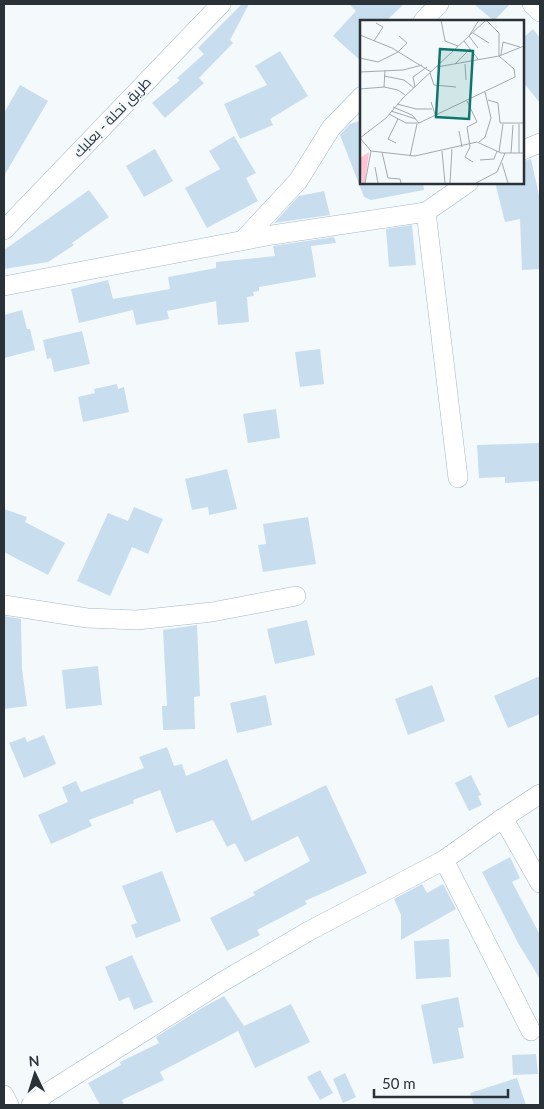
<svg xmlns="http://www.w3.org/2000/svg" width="544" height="1109" font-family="Lato,Cairo,sans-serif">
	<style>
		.building { fill: #c8deee }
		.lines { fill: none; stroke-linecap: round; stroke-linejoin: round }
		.minor-casing { stroke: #a2b8c7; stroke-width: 20 }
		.minor { stroke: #fff; stroke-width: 19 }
		.labels { text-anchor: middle; stroke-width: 4.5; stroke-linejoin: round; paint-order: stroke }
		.street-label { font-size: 14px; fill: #2a3238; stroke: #f4f9fc }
		.inset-road { fill: none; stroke: #a3a9ae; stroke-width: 1 }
		.view { fill: #0f766e; fill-opacity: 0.15; stroke: #0f766e; stroke-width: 2.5 }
		.inset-edge { fill: none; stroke: #2a3238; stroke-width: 2.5 }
	</style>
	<rect width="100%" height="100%" fill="#f4f9fc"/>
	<!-- building -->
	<path class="building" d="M242,4H249L230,40L233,43L199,78L204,83L165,118L152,103L180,80L177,78L204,54L198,48Z
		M349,4H404L386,21H362V62L333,36L356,11Z
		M474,4H510L494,21Z
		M533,29L540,38V103L523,82V38Z
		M280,51L308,96L270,119L273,125L240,139L224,104L267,85L255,66Z
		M20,85L48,101L4,176V113Z
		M362,120V182H423L424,190L371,200L364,197L340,135L350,124Z
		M234,136L256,173L246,178L258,201L207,228L185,188L220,169L209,151Z
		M155,149L173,181L144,197L126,166Z
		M531,159L540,200V269L522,270L520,219L505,222L495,182H523V161Z
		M89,190L109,217L72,243L74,245L48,262L4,269V250Z
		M324,191L330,215L274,223L299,196Z
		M412,225L416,265L389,267L386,229Z
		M334,237L336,243L311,246L316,277L259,287V291L253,292L254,296L247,297L249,322L218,325L216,301L167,311L169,319L136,325L133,310L79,323L71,289L108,280L113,299L170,289L168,277L216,268V262L275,256L273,246Z
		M22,310L27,329H30L35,350L4,358V315Z
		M82,331L90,364L54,372L51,358L47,359L43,340Z
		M320,349L324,384L300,387L295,352Z
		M117,384L118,389L124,387L129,412L83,422L78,397L95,393L94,389Z
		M276,409L280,438L248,443L243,414Z
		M540,443V481L505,483V477L479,478L477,445Z
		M227,469L237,509L209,515L208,507L192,510L185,479Z
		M134,507L163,519L148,554L132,547L110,596L77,581L108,513L128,521Z
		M4,509L27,517L25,522L65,543L48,575L4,552Z
		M308,517L316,564L263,572L258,545L266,544L263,524Z
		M4,616L21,619L22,669L27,706L4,709Z
		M307,620L315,655L275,664L267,629Z
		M197,625L200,696L194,697L195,729L163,730L162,706H167L163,630Z
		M98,666L102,705L66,709L62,670Z
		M540,676V714L508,728L494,696Z
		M432,685L445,721L408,735L395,699Z
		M266,695L272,725L237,733L230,703Z
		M44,735L56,764L24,778L9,743L25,737L27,742Z
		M167,747L174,766L182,764L186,776L227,759L252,821L326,785L367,873L305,901L307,904L257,930L260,935L227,951L210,918L255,895L253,892L310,861L298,836L245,862L235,843L227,847L213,820L176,833L160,790L133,800L134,803L89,820L92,826L51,844L38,815L68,802L62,787L76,781L81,792L144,768L139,757Z
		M471,775L481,795L478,796L482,805L469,811L455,783Z
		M510,857L520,878L512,882L540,935V979L518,943L482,872Z
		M162,871L181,921L136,938L131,925L137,923L122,886Z
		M422,884L427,893L443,884L456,909L401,940V915L394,899Z
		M449,939L451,977L416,979L414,941Z
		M132,955L153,1002L134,1010L129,997L119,1001L105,967Z
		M224,996L244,1026L291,1004L310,1042L255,1068L238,1031L160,1072L164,1080L122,1100L124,1105H100L88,1083L121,1065L120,1062L159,1043L156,1037L202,1008Z
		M458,997L464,1027L458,1028L464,1058L433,1064L421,1005Z
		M536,1054L538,1074L513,1075L512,1055Z
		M320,1070L333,1093L320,1100L307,1077Z
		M345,1073L356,1097L343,1103L333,1079Z
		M517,1078L526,1105H474L470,1093Z"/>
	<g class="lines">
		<!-- minor casing -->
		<g class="minor-casing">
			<path id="minor" d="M532,4L540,12
				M423,21L439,4
				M523,150L540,143
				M426,212L458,478
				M4,230L221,4
				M243,240L298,181L331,128L362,96
				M4,286L272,235L426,212L469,182
				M4,605L87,618L137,620L212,612L296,596
				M503,818L540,883
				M444,860L531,1031
				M4,1095L9,1105
				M31,1105L47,1093L222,982L309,931L444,860L503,818L540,794"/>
		</g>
		<!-- minor -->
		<use href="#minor" class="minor"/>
	</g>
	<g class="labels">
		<!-- street labels -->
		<g class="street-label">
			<text transform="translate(112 117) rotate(-46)" y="5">طريق نحلة - بعلبك</text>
		</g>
	</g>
	<!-- overview -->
	<g transform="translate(360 20)">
		<rect width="164" height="164" fill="#f4f9fc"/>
		<path d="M9,132L5,163H2L0,138Z" fill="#ffc4d4"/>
		<path class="inset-road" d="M81,0L85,21L98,26M126,0L139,13V36L164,26M113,13L129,23M0,15L32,28L71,52M14,21L23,7L16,3M104,21L118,39M118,28L109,16L119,0M141,35L143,22L160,27M0,38L18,42L38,32L47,23L39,16M95,44L110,29M105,44L106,60M77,47L139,36L154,49L155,57M0,52L43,50L62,45M70,53L74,65L96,67M24,56L44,60L54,68M24,67L25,50M55,67L53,57L67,47M0,69L24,67L38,70L45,75M128,80L138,83L140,103H164M107,81L117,102L107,107L110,127L105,137L113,142M71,82L76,97M37,84L56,89H72M33,87L52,95L59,103M31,91L56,99M29,94L46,103H59L155,57M159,104V133M99,111L102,127M0,118L26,98L43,78L126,0M0,118L11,131L5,163M119,122L125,117L131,98L125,72M36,123L28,119L38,99M11,131L55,136L117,122L141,133H164M82,131L85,163M22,132L28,158L40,159L41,163M139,132L143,104M151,133L153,105M50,136L57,104M120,140L134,139L137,131M142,143L148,163M15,147L18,163M90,163L92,129M116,163L137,152L145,133"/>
		<path class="view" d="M80,29L113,31L109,99L76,97Z"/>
		<rect width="164" height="164" class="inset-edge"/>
	</g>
	<!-- border -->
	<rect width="544" height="1109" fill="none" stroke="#2a3238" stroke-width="10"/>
	<!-- north arrow -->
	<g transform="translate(35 1074) rotate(356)" stroke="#f4f9fc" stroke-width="4" paint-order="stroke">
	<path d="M0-4L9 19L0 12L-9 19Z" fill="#2a3238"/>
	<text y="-8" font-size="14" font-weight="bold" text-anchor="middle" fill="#2a3238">N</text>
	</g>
	<!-- scale -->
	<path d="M374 1089v8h134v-8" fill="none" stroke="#2a3238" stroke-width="2.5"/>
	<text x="382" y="1089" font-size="15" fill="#2a3238" stroke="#f4f9fc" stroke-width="4" paint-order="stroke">50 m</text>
</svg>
